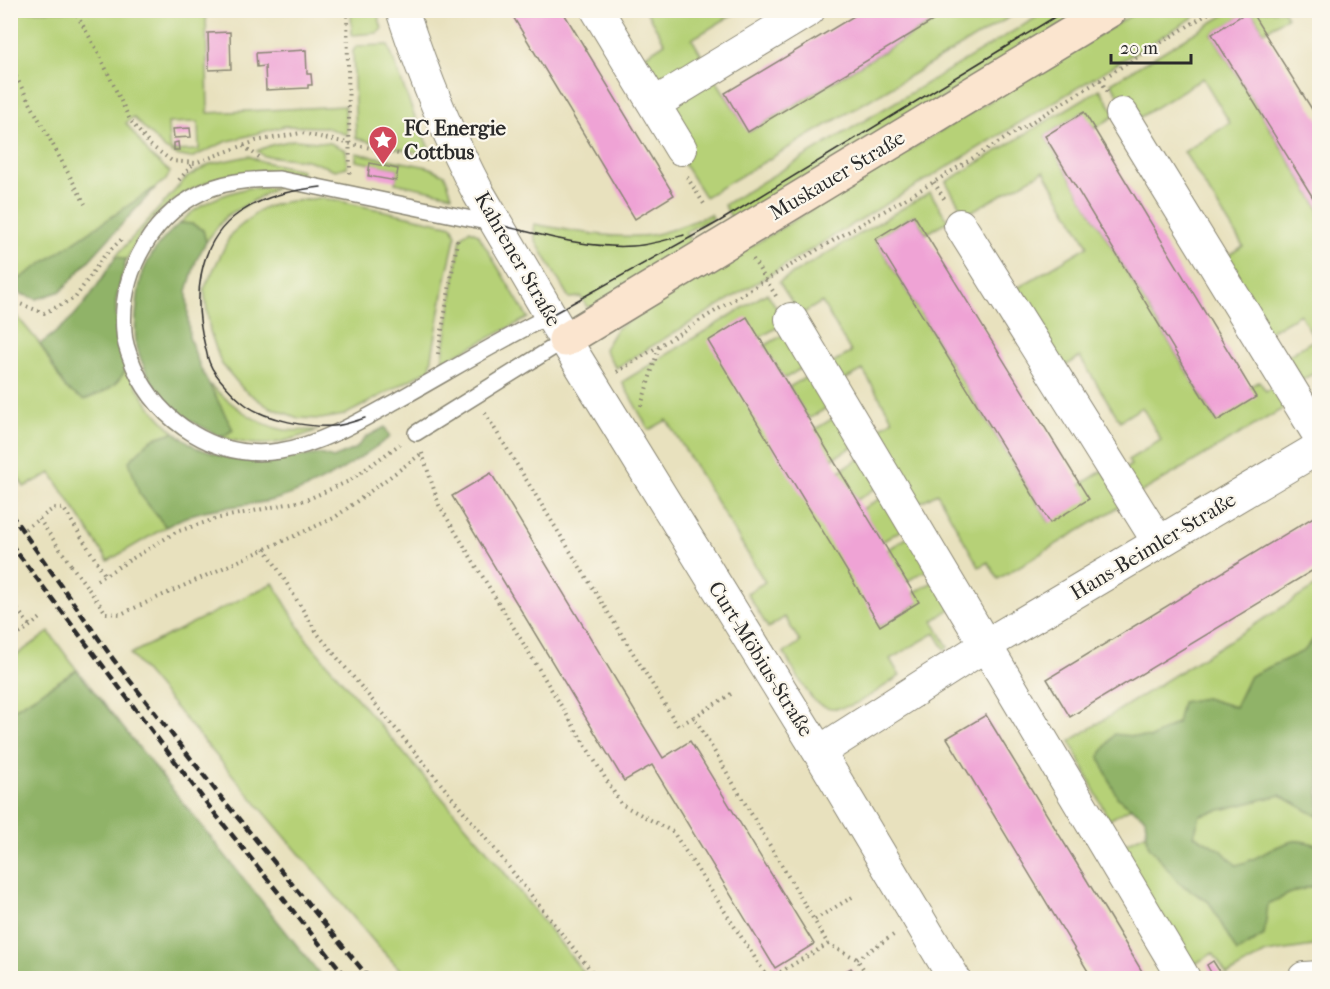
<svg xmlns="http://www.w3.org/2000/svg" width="1330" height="989" font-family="'IM FELL French Canon',serif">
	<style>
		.green { fill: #b6d177; stroke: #707e51; stroke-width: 1.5; fill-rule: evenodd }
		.forest { fill: #90b368; stroke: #5e6f4a; stroke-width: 1.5 }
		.building { fill: #efa3d5 }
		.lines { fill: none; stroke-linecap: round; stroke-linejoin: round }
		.lane-casing { stroke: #8a8674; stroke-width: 18 }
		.street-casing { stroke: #8a8674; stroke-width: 34 }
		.secondary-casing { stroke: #8a8674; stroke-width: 36 }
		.path { stroke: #8a8674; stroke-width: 4; stroke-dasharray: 1.5 4.5; stroke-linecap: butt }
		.lane { stroke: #fff; stroke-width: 15 }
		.street { stroke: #fff; stroke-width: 32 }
		.secondary { stroke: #fbe5cf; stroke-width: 33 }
		.tram { stroke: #2b2b2b; stroke-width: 1.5 }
		.rail { stroke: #2b2b2b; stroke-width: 4.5; stroke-dasharray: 9 4.5; stroke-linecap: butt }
		.path-bridge { stroke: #8a8674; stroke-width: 4; stroke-dasharray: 1.5 4.5; stroke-linecap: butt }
		.labels { text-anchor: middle; stroke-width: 4.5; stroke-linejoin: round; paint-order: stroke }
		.poi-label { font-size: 21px; font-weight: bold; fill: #2b2b2b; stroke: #fbf7ec; text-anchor: start }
		.street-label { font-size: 21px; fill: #2b2b2b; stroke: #fbf7ec }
	</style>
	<rect width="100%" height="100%" fill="#fbf7ec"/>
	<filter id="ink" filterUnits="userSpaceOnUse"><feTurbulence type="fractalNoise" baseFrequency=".0167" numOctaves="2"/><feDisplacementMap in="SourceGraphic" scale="12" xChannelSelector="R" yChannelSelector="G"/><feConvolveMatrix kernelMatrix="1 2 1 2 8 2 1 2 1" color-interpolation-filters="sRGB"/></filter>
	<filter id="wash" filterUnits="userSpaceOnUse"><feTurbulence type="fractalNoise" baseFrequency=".008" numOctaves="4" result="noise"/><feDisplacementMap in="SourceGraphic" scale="24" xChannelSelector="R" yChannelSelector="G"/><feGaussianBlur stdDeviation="1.35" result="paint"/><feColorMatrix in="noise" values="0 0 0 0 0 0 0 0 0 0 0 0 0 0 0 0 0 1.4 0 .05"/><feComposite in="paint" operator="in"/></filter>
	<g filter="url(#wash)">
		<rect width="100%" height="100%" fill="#e8e1be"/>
		<!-- green -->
		<path class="green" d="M10,11H206L208,113L345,106L347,135L325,127L284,126L225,142L191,158L176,155L165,149L133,117L126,123L150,155L170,172L166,180L12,284L10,281ZM198,122L199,150L172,151L169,144L168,123Z
			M351,11H377L382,29L377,33L352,35Z
			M646,11H739L692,39L706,63L662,89L643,57L665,43Z
			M951,11H1020L705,197L680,158L666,109L716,80L749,132Z
			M1047,11H1085L735,223L724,205Z
			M1138,11H1204L616,368L604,349L617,328Z
			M1231,11H1250L1212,34L1319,209V370L1297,383L1283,359L1315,339L1300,314L1268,333L1224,258L1243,246L1184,152L1230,123L1203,78L1134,121L1111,83Z
			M1251,11H1284L1287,17L1264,32Z
			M388,45L413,112L432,155L389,147L356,138L353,51L357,46Z
			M1100,89L1116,115L1094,129L1083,112L1045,136L1216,420L1249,387L1259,381L1266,391L1276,386L1284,408L1137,495L1123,470L1131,465L1128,460L1161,440L1142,407L1120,421L1080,357L1062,368L1014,290L1088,246L1044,171L965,215L946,182Z
			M294,140L330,143L346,150L347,167L335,170L307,160L264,156L257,151L271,145Z
			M356,153L428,167L445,175L452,195L395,183L398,169L356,161Z
			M249,156L260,161L302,170L301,175C289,173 276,171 264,171C219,171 174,193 145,228C138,237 132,250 126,260L116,256L186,178L210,164Z
			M247,188H276L226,216L206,242L203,230L192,224L180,223C201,202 219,196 247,188Z
			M930,192L948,221L926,234L914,215L875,239L1049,522L1080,485L1103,470L1124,504L998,579L988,562L979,567L937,493L914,506L871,433L893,420L863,370L840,382L830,365L851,352L822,302L800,315L779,282Z
			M320,198L335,200L452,226L456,235L445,282L430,369L358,408L344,415L321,419L298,418L267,406L243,389L221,363L210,331L204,289L231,234L261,209L283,202Z
			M711,214L713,218L685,232L692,243L719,227L722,232L595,307H587L581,297L569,298L535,240L534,224C568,230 605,238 640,236C664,235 689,223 711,214Z
			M470,230L478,234L528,318L442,362L461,237Z
			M767,293L786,322L759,338L880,626L918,603L913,593L938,579L954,606L933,621L948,647L945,650L935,633L890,659L900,676C876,690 842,723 815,701C805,692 791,665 784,653L800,642L785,617L768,628L747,593L765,582L667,420L649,430L622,382Z
			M11,309L40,344L66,389L127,367C140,396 152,411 174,432L152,439L139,493L166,527L108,561L51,473L24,487L11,465Z
			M788,332L808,364L784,379L764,346Z
			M813,373L832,405L808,419L789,387Z
			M209,384C230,403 252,422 280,429C292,432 306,430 318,430C281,444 260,450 222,437L233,430Z
			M838,415L856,445L832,459L814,430Z
			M862,457L879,486L857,500L839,471Z
			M886,495L906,527L882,542L862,509Z
			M910,536L930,568L906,582L887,550Z
			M273,583L307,640L485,848L588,978H408L376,944L130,654Z
			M1319,584V633L1304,651L1250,676L1235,707L1205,698L1177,723L1151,738L1117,797L1131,808L1109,820L1070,741Z
			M49,632L77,670L11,711V659Z
			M1280,795L1319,817V845C1312,844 1302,840 1295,841C1274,844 1257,861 1236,866L1221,850L1194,835L1200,815Z
			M1147,833L1148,845L1179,883L1209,902L1237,952L1264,935L1267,904L1293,892L1319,884V945L1266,953L1227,975L1213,953L1190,967L1118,847Z"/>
		<!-- forest -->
		<path class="forest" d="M156,187L61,291L37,299L21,294L12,284Z
			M180,223L192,224L203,230L206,242L196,261L187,291L189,337L201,369L233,430L222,437C204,428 182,418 168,403C154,389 142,366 137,347C133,333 138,283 144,270C151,252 166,235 180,223Z
			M116,256L126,260L116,301L117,334L127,367C118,387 103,393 84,400L66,389L40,344C78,318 92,295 116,256Z
			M385,427L390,437C353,463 322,486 277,499C236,510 206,502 166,527L139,493L129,461L152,439L174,432L197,448L226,457L261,462L320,454L333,458L355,449L366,437Z
			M1319,633V817L1280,795L1200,815L1194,835L1221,850L1236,865C1257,861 1274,844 1295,841C1302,840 1312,844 1319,845V884L1293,892L1268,904L1264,935L1237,952L1209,902L1179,883L1148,845L1145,818L1117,797L1099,757L1114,734L1151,738L1177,723L1182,702L1205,698L1235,707L1250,676L1304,651Z
			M77,670L323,978H11V711Z"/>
		<g id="blocks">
			<!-- building -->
			<path class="building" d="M509,10H562L674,195L635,219Z
				M864,10H951L748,132L725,93Z
				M1250,10L1320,122V209L1212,34Z
				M230,32L231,69L209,70L208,33Z
				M306,50L307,74H311L312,85H308V88L266,90L265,66L257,67L256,53Z
				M1084,112L1256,397L1217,421L1045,136Z
				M190,128L191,137L174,138L173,129Z
				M178,142L179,150H174V143Z
				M370,163L398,169L396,181L368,176Z
				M914,215L1089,499L1050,523L875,239Z
				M747,317L919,602L880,626L708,341Z
				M491,473L663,758L690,741L814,944L775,968L652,765L624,781L452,496Z
				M1320,513V566L1070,717L1047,679Z
				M986,715L1110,918L1146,978H1092L972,779L947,738Z
				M1213,961L1220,972L1213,976L1207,965Z
				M851,968L857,978H834Z"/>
		</g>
	</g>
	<g filter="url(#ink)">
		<use href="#blocks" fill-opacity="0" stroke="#8a8674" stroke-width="1.5"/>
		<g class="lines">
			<!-- lane casing -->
			<g class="lane-casing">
				<path id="lane" d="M496,224L279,179C257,179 234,180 212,188C154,210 119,271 124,332C124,344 130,357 134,367C159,423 218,461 280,451C321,444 360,421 396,401C448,372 498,341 551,315
					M416,433L565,340"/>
			</g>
			<!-- street casing -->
			<g class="street-casing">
				<path id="street" d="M402,10C423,74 448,136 479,194L565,340L819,752L954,978
					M597,10L681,149
					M654,104L809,10
					M1122,114L1320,437
					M960,225L1159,543
					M791,319L1184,978
					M819,752L986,645L1320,447
					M1304,978L1320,977"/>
			</g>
			<!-- secondary casing -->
			<g class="secondary-casing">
				<path id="secondary" d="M565,340L1110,10"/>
			</g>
			<!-- path -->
			<path class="path" d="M74,10L97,50L130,120L150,145L172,161L195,163L256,141L301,133L431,161
				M347,10L350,175
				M1289,10L1293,17
				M10,66L85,204
				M1100,80L1108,92
				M243,146L262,159
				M687,177L704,204
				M179,180L194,163
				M934,182L946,202
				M753,259L776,296
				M10,300L44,313L75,298L104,256L124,237
				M438,354L458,237
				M617,372L767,279L934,182L1214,10
				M641,406L659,347
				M485,413L678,726L694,717L814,920
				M422,453L439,505L621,804L673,832L768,978
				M39,519L71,565
				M25,529L54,508L64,509L105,575
				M265,548L317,633L492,846L597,978
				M97,580L176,532L215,519L306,500L349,481L400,444
				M10,600L30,626
				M106,613L121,614L334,518L421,454
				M10,627L17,636
				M10,641L42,617
				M694,717L731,694
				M828,944L857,959L869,978
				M857,959L895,934
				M770,978L828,944L814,920L854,896"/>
			<!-- lane -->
			<use href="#lane" class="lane"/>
			<!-- street -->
			<use href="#street" class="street"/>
			<!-- secondary -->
			<use href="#secondary" class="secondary"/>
			<!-- tram -->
			<path class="tram" d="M321,187C292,190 264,196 239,213C196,243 193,300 205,346C207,352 207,358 210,364C214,375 236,398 246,405C266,420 310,428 334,426C344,425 355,421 365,418
				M499,225C543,235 588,249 633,246C651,245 667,240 684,235
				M551,315L720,221L1066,10"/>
			<!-- rail -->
			<path class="rail" d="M10,513L113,659L220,796L369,978
				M10,543L208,805L347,978"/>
			<!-- path-bridge -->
			<path class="path-bridge" d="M71,565L106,613"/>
		</g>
	</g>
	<!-- icons -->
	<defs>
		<g id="sight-pin" transform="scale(1.5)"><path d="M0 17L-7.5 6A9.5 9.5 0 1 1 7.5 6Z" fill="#d1495b" stroke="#fbf7ec"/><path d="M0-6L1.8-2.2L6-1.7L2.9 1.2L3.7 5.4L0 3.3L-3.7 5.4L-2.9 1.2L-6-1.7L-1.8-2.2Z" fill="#fff"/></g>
	</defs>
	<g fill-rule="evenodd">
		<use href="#sight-pin" x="383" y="140"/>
	</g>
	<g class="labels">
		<!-- poi labels -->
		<g class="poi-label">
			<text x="404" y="135">FC Energie<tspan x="404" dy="24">Cottbus</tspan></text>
		</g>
		<!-- street labels -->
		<g class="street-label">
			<text transform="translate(837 175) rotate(-31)" y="7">Muskauer Straße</text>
			<text transform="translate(518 259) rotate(60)" y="7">Kahrener Straße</text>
			<text transform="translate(1153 546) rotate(-31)" y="7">Hans-Beimler-Straße</text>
			<text transform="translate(761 659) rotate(58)" y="7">Curt-Möbius-Straße</text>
		</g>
	</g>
	<!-- margin -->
	<rect width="1330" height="989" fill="none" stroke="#fbf7ec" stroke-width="36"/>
	<!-- scale -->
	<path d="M1111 54v9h80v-9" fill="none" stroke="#2b2b2b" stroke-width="3"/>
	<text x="1120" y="54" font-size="18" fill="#2b2b2b" stroke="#fbf7ec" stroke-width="4.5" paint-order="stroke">20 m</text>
</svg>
